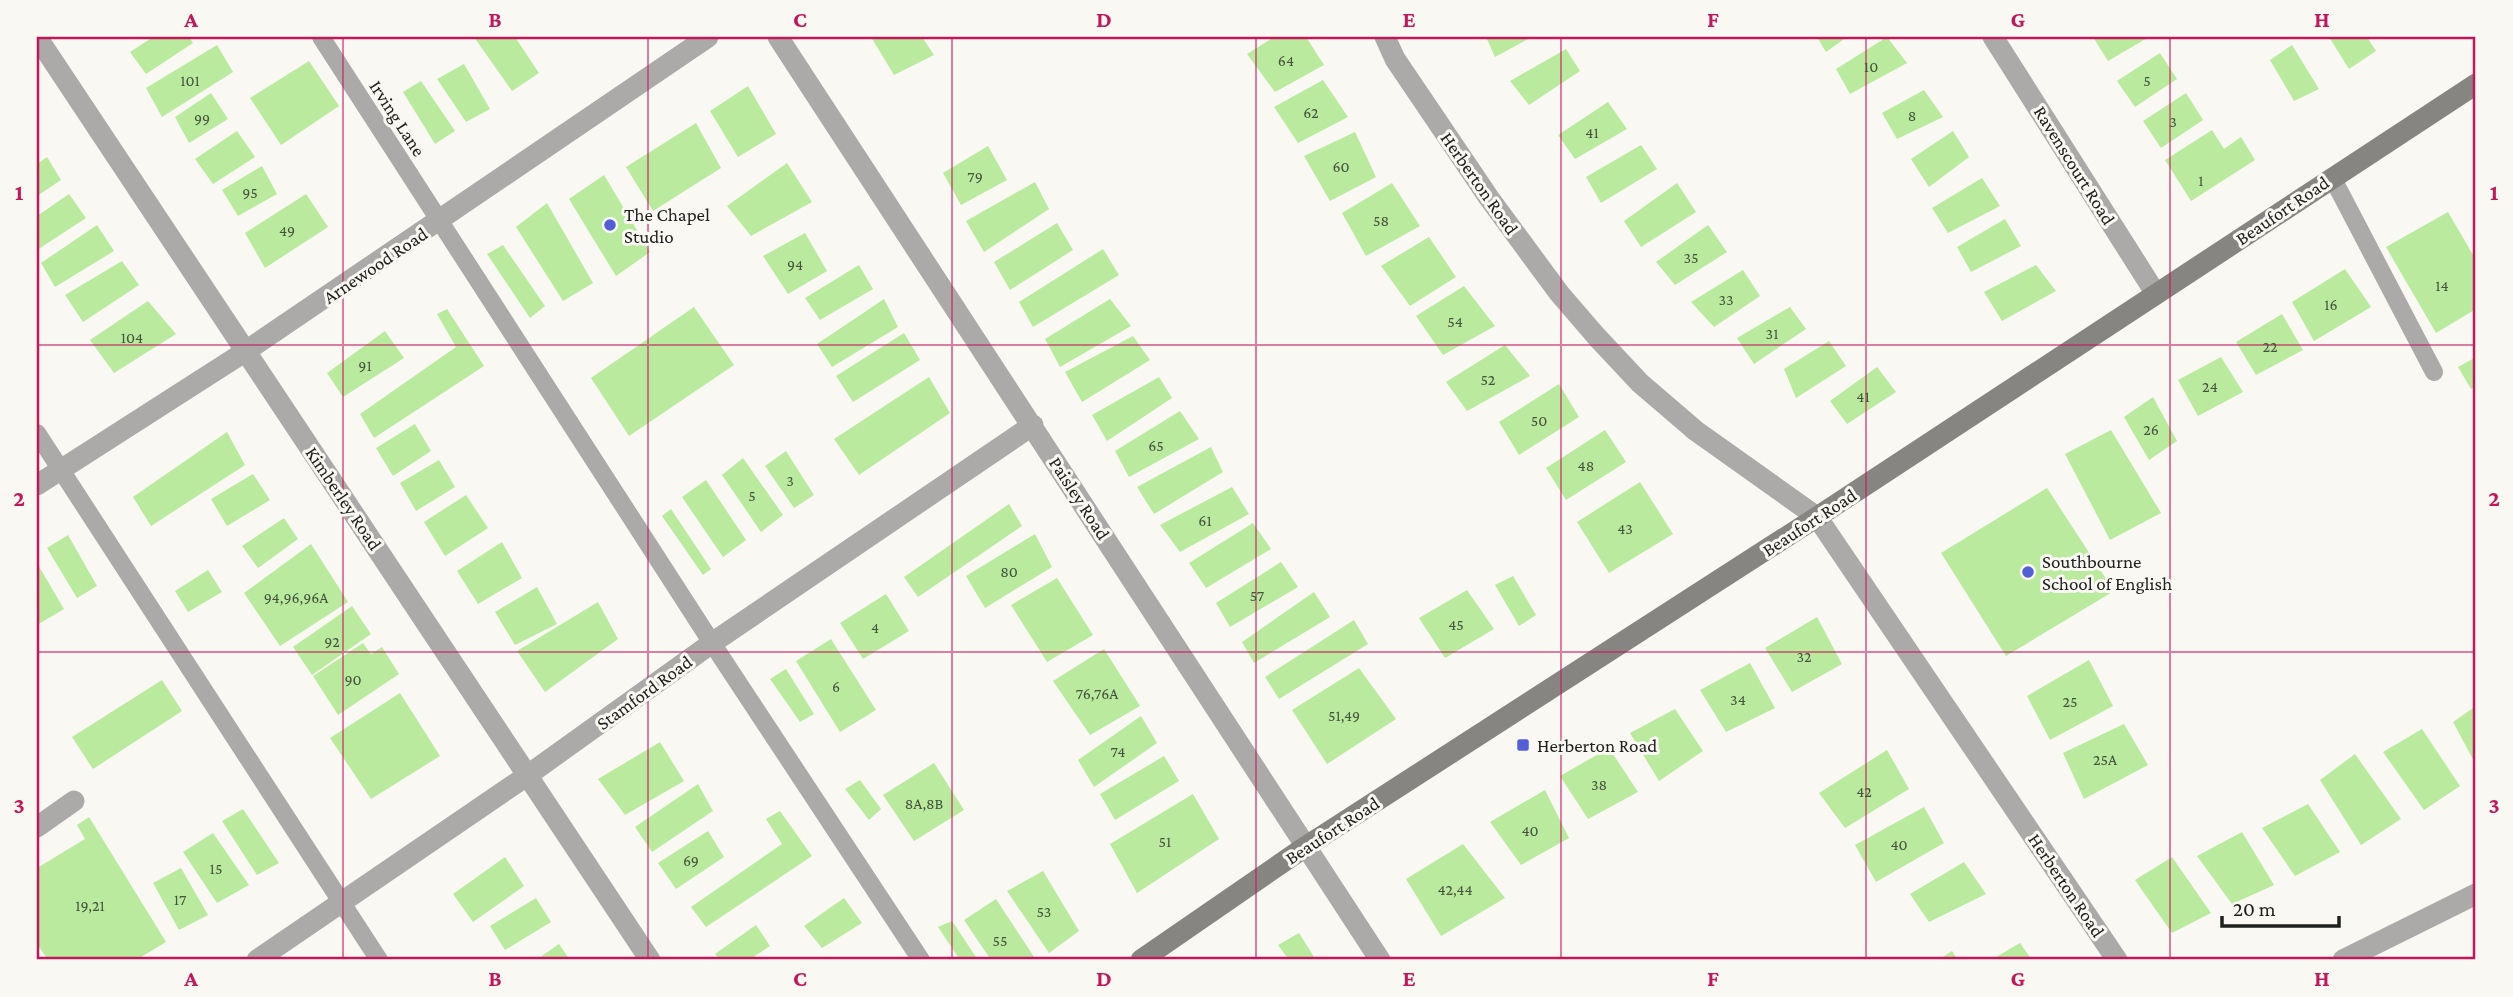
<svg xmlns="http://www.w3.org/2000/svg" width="2513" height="997" font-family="'Crimson Pro',serif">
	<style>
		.building { fill: #b9ea9e }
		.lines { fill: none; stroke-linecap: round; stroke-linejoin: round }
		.lane { stroke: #acaaa8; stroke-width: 18 }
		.street { stroke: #acaaa8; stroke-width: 21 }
		.secondary { stroke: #878582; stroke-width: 21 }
		.grid { fill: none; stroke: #c2185b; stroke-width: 2; stroke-opacity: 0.55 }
		.poi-dot { fill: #525fd6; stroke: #f9f8f3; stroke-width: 2.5 }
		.labels { text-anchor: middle; stroke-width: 6; stroke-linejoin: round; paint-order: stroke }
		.number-label { font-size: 16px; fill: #46523e }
		.street-label { font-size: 19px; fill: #20201e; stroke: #f9f8f3 }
		.poi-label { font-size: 19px; fill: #20201e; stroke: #f9f8f3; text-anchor: start }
		.neatline { fill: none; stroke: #c2185b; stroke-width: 2.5 }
		.grid-label { font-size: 23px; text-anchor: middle; font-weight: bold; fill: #c2185b }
	</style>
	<rect width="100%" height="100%" fill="#f9f8f3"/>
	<!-- building -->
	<path class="building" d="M153,37H189L193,43L146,74L130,52Z
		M474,37H515L539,73L512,91Z
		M871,37H922L934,55L894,75Z
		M1274,37H1306L1324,65L1275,92L1247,54Z
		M1486,37H1532L1495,57Z
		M1817,37H1847L1826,52Z
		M1887,37L1907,63L1850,94L1836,69Z
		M2093,37H2149L2108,61Z
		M2329,37H2367L2376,51L2349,69Z
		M217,45L233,72L162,117L146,88Z
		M2292,45L2319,89L2294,101L2270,60Z
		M1566,49L1580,71L1529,105L1510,81Z
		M2160,53L2177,79L2135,107L2117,81Z
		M309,61L339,106L281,145L250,98Z
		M464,64L490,109L466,122L437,79Z
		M1323,80L1348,117L1298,143L1274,107Z
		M421,81L455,131L435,144L403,92Z
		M748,86L776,134L738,157L710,111Z
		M1924,90L1943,117L1897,139L1882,113Z
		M211,93L228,119L189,143L175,117Z
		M2186,93L2203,120L2161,148L2143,121Z
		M1608,102L1627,129L1575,159L1558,135Z
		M696,123L721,168L653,211L626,167Z
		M2212,130L2224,149L2241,137L2255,160L2191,201L2165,160Z
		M237,131L255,157L213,184L195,159Z
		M1953,131L1969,157L1929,187L1911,159Z
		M1355,132L1376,177L1330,201L1304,156Z
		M1641,145L1657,169L1601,203L1586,177Z
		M988,146L1007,180L961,205L943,173Z
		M47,157L61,180L37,196V164Z
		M787,163L812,202L751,236L727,206Z
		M262,166L277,194L238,216L222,190Z
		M604,175L650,252L616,276L569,199Z
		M1982,178L2000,206L1948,233L1932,208Z
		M1035,182L1049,209L984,252L966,221Z
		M1392,183L1420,226L1366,256L1342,213Z
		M1677,183L1696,212L1641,247L1624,221Z
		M69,194L86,218L37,250V216Z
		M306,194L328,227L265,268L245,233Z
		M547,203L593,283L563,301L516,227Z
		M2448,212L2476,260V309L2436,333L2386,247Z
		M2005,219L2021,246L1971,272L1957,247Z
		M1057,223L1073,250L1010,290L994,262Z
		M97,225L114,251L55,287L41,263Z
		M1708,225L1727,252L1675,285L1656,262Z
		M805,233L827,271L788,294L763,256Z
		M1429,237L1456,277L1410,306L1381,266Z
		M503,245L545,306L530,318L487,254Z
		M1103,249L1119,275L1033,327L1019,302Z
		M122,261L139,285L83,322L65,295Z
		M859,265L873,289L820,320L805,298Z
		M2036,265L2056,291L2002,321L1984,292Z
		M2345,269L2371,307L2314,341L2292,302Z
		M1743,270L1760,296L1714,327L1691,302Z
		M1464,286L1495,326L1443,355L1416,316Z
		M884,299L898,327L832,367L817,344Z
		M1110,299L1131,326L1060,367L1045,339Z
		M148,301L176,334L114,373L90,340Z
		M694,307L734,365L629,436L591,378Z
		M1790,307L1806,329L1754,364L1737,338Z
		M447,309L484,366L374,438L360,414L456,347L437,314Z
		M2282,314L2303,350L2256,375L2236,342Z
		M385,331L404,358L343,397L327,373Z
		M904,333L920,360L853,402L836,376Z
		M1133,336L1150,360L1082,402L1065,372Z
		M1829,341L1846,366L1796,398L1784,369Z
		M1505,345L1530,376L1467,411L1446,382Z
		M2221,357L2243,392L2198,416L2178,380Z
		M2476,357V386L2471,389L2458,367Z
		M1877,367L1896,392L1847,424L1830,401Z
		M929,377L950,413L859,475L834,439Z
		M1159,377L1172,398L1107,441L1092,415Z
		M1559,384L1579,417L1519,455L1499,422Z
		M2153,397L2177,441L2149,460L2124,417Z
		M1180,411L1199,439L1129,477L1115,451Z
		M415,424L431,451L393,476L376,448Z
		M1605,430L1626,462L1566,500L1546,468Z
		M2111,430L2161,513L2110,540L2065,454Z
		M227,432L245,465L151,526L133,497Z
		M1211,447L1223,472L1154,514L1137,487Z
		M786,451L814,495L794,508L765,466Z
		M743,458L783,515L761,532L722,475Z
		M439,460L455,487L416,511L400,483Z
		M253,474L270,500L227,526L211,499Z
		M706,480L746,540L723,557L682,497Z
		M1640,482L1673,534L1609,573L1577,522Z
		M1232,487L1249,514L1180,552L1160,525Z
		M2047,488L2114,591L2006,656L1941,553Z
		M466,495L488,528L445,556L424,522Z
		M1009,504L1022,526L918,597L904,577Z
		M671,509L711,569L703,575L662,516Z
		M284,518L298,539L258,568L242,546Z
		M1253,523L1271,549L1206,588L1189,563Z
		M1035,534L1052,567L985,608L966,576Z
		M68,535L97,586L77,598L47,548Z
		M502,542L522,578L478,604L457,571Z
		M311,544L348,602L280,646L244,593Z
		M1281,562L1298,587L1230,627L1216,603Z
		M37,563L64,609L37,625Z
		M208,570L222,592L188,612L175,591Z
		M1513,576L1536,615L1519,626L1495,585Z
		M1057,578L1093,635L1047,662L1011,605Z
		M537,587L557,624L515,645L495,612Z
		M1467,590L1494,629L1445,658L1419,618Z
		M1314,592L1330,617L1254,663L1242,642Z
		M886,594L909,631L863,659L840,623Z
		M598,602L618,639L545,692L517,651Z
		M352,606L371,634L312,675L293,647Z
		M1817,617L1842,664L1792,692L1765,648Z
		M1354,620L1368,644L1279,699L1265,677Z
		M831,639L876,710L840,732L796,661Z
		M363,643L371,654L382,647L399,674L338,715L313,676Z
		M1104,649L1140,706L1090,735L1053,681Z
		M2089,660L2113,706L2050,740L2027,696Z
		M1750,663L1775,708L1726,732L1700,690Z
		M1359,668L1396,719L1327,764L1292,710Z
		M786,669L814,714L800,722L770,679Z
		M162,680L182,711L93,769L72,737Z
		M400,693L440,756L371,799L330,738Z
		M2476,706V765L2453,722Z
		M1675,709L1703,751L1659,781L1630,733Z
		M1141,716L1157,743L1094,787L1078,760Z
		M2124,724L2148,765L2084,799L2063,753Z
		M2422,729L2460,786L2424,810L2383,752Z
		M660,742L684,781L625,815L598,779Z
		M1609,748L1638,792L1588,819L1560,776Z
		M1887,750L1909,789L1845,828L1819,793Z
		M2355,754L2401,819L2361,845L2320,780Z
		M1164,756L1179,781L1115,820L1100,794Z
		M934,763L964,810L914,841L883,795Z
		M860,780L881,809L869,820L845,789Z
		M698,784L713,811L652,852L635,827Z
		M1545,790L1569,838L1521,865L1490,822Z
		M1193,794L1219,839L1137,893L1110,844Z
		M2308,804L2340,852L2295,876L2262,828Z
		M1924,807L1944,843L1876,882L1855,845Z
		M243,809L279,863L257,875L222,821Z
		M780,811L812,856L706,927L691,907L782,844L766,819Z
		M89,817L166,942L136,960H48L37,944V868L85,839L77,825Z
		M708,831L724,857L676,889L658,863Z
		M2242,832L2274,885L2232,904L2197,856Z
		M213,833L249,885L217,903L183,852Z
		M1463,844L1505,898L1441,936L1406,879Z
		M505,857L524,886L473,922L453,894Z
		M2172,857L2211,913L2172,933L2135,880Z
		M1964,862L1986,894L1929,922L1910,894Z
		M181,868L208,915L179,930L153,883Z
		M1043,871L1079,931L1049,953L1007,891Z
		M536,898L551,922L505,950L490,926Z
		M844,898L862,923L822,948L804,926Z
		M996,899L1036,960H991L964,920Z
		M952,921L978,960H960L938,927Z
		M756,925L770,946L749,960H720L715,954Z
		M1299,933L1316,960H1289L1278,945Z
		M2020,943L2032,960H1991Z
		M559,944L570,960H536Z
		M1952,951L1958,960H1938Z"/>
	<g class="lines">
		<!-- lane -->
		<path class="lane" d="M321,37L712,643L921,960
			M2332,177L2434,372
			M37,433L379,960"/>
		<!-- street -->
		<path class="street" d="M37,37L650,960
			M778,37L1380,960
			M1385,37L1395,59L1489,198L1559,293L1596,336L1640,383L1696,431L1817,517L2117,960
			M1993,37L2156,294
			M37,485L246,351L708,37
			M37,827L74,801
			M257,960L528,775L712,643L1033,425
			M2343,960L2476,894"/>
		<!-- secondary -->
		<path class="secondary" d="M1141,960L1305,847L1817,517L2476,84"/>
	</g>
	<!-- grid -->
	<path class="grid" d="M343,37V960M648,37V960M952,37V960M1256,37V960M1561,37V960M1866,37V960M2170,37V960M37,345H2476M37,652H2476"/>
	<!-- markers -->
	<g class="poi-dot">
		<circle cx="610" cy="225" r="7"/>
		<circle cx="2028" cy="572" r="7"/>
		<rect x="1516" y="738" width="14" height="14" rx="3.5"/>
	</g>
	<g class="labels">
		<!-- number labels -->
		<g class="number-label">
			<text x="1286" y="66">64</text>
			<text x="1871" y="72">10</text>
			<text x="190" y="86">101</text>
			<text x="2147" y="86">5</text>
			<text x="1311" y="118">62</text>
			<text x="1912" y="121">8</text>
			<text x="202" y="124">99</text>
			<text x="2173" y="127">3</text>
			<text x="1592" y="138">41</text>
			<text x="1341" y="172">60</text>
			<text x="975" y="182">79</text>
			<text x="2201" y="186">1</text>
			<text x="250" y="198">95</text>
			<text x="1381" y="226">58</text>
			<text x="287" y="236">49</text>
			<text x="1691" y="263">35</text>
			<text x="795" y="270">94</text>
			<text x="2442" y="291">14</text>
			<text x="1726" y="305">33</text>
			<text x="2331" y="310">16</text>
			<text x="1455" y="327">54</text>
			<text x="1772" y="339">31</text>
			<text x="132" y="343">104</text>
			<text x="2270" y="352">22</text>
			<text x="365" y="371">91</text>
			<text x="1488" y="385">52</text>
			<text x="2210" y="392">24</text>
			<text x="1863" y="402">41</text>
			<text x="1539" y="426">50</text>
			<text x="2151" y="435">26</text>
			<text x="1156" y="451">65</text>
			<text x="1586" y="471">48</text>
			<text x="790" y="486">3</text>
			<text x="752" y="501">5</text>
			<text x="1205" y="526">61</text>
			<text x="1625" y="534">43</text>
			<text x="1009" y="577">80</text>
			<text x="1257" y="601">57</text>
			<text x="296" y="603">94,96,96A</text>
			<text x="1456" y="630">45</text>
			<text x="875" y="633">4</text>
			<text x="332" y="647">92</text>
			<text x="1804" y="662">32</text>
			<text x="353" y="685">90</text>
			<text x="836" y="692">6</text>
			<text x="1097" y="699">76,76A</text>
			<text x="1738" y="705">34</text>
			<text x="2070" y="707">25</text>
			<text x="1344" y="721">51,49</text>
			<text x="1118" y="757">74</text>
			<text x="2105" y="765">25A</text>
			<text x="1599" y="790">38</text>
			<text x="1864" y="797">42</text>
			<text x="924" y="809">8A,8B</text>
			<text x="1530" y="836">40</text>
			<text x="1165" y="847">51</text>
			<text x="1899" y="850">40</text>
			<text x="691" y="866">69</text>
			<text x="216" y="874">15</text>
			<text x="1455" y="895">42,44</text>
			<text x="180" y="905">17</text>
			<text x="90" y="911">19,21</text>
			<text x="1044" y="917">53</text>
			<text x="1000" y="946">55</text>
		</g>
		<!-- street labels -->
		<g class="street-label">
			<text transform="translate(398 118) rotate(57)" y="7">Irving Lane</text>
			<text transform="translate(2075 165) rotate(58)" y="7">Ravenscourt Road</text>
			<text transform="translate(1480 183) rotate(55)" y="7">Herberton Road</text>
			<text transform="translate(2282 210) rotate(-34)" y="7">Beaufort Road</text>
			<text transform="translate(375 265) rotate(-34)" y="7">Arnewood Road</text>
			<text transform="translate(344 498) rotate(56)" y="7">Kimberley Road</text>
			<text transform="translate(1080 498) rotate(57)" y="7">Paisley Road</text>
			<text transform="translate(1809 522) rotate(-33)" y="7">Beaufort Road</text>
			<text transform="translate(644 692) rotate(-36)" y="7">Stamford Road</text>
			<text transform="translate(1332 830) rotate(-33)" y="7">Beaufort Road</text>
			<text transform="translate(2067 885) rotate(56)" y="7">Herberton Road</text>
		</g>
		<!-- poi labels -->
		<g class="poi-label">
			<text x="624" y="221">The Chapel<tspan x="624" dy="22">Studio</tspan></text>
			<text x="2042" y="568">Southbourne<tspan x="2042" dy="22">School of English</tspan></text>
			<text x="1537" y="752">Herberton Road</text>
		</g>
	</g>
	<!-- border -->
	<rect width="2513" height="997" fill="none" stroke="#f9f8f3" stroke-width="77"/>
	<!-- scale -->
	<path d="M2222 916v10h117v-10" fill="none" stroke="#20201e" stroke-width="3.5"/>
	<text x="2233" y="916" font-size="21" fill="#20201e" stroke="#f9f8f3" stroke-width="5" paint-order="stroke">20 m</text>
	<rect x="38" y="38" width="2436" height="920" class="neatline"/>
	<g class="grid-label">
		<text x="191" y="27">A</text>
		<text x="495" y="27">B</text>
		<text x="800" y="27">C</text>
		<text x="1104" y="27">D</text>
		<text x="1409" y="27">E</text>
		<text x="1713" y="27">F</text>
		<text x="2018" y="27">G</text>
		<text x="2322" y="27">H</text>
		<text x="19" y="200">1</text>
		<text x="2494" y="200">1</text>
		<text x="19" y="506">2</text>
		<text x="2494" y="506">2</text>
		<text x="19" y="813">3</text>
		<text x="2494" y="813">3</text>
		<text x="191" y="986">A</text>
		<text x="495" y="986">B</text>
		<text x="800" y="986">C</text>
		<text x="1104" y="986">D</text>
		<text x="1409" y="986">E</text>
		<text x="1713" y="986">F</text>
		<text x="2018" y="986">G</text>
		<text x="2322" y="986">H</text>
	</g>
</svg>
